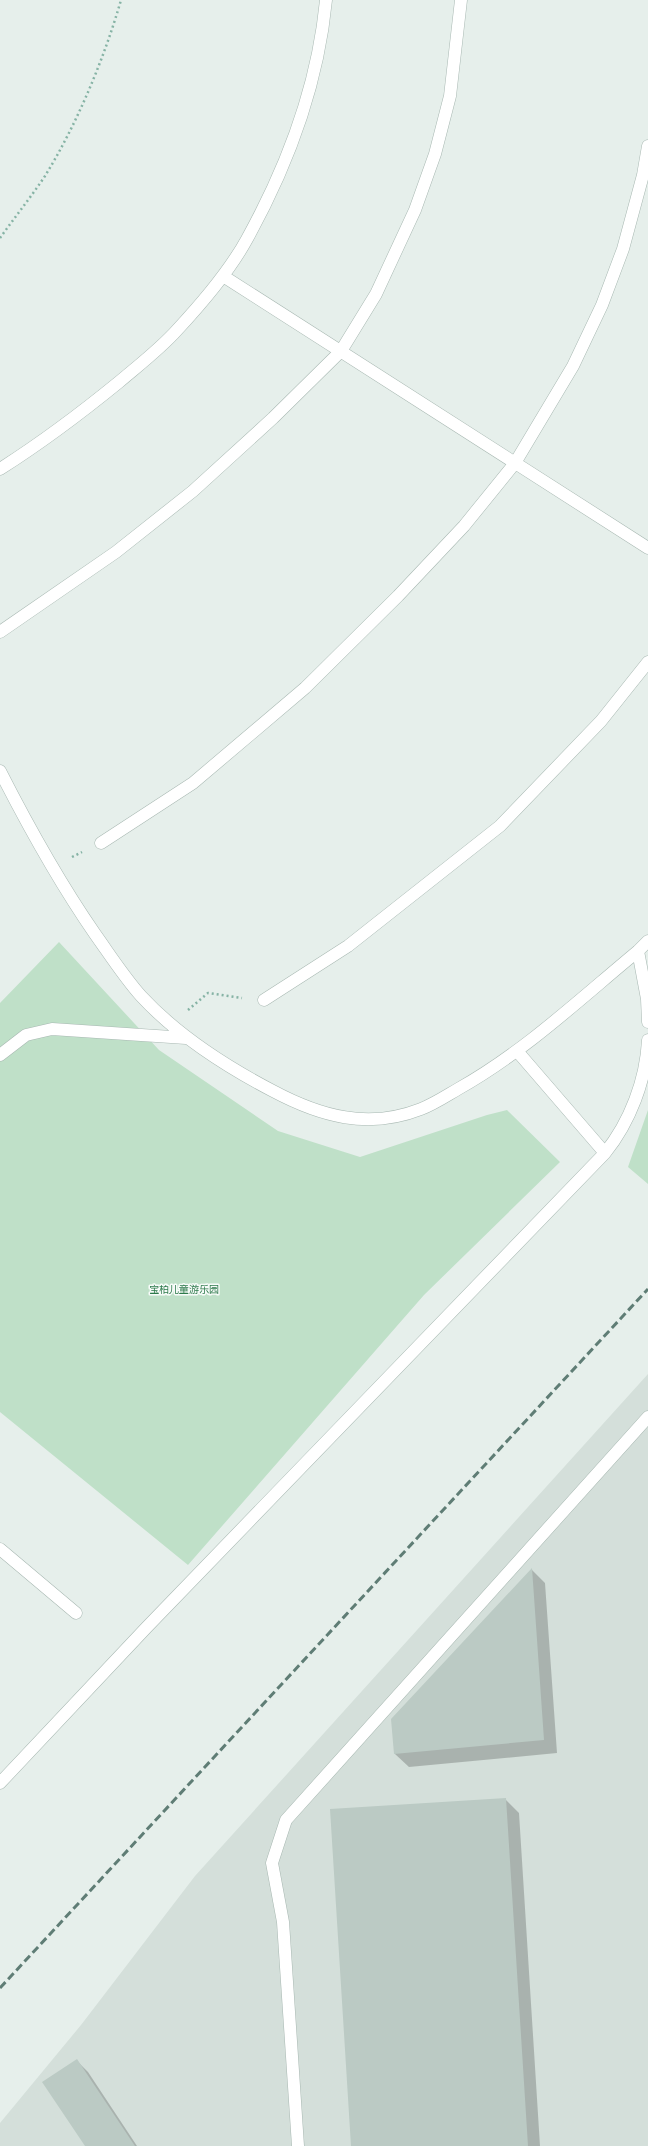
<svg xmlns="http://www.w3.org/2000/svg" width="648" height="2146" font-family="'Titillium Web','Noto Sans SC',sans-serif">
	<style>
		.built { fill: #d4dfda }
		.green { fill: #bfe0c8 }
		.shadow { fill: #0003 }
		.building { fill: #bbcac4 }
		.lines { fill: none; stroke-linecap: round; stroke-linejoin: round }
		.minor-casing { stroke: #a8b8b2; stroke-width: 13 }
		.path { stroke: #86b3a5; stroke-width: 2.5; stroke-dasharray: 2 3; stroke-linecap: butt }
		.minor { stroke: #fff; stroke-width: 12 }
		.rail { stroke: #5f7d75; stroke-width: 3; stroke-dasharray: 8 4; stroke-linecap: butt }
		.labels { text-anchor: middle; stroke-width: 3; stroke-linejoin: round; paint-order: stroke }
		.park-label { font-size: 10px; fill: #2d7a4b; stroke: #f7fbf9 }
	</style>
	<rect width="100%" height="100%" fill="#e6efeb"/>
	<!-- built -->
	<path class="built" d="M648,1374V2146H0V2123L81,2025L195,1876Z"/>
	<!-- green -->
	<path class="green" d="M59,942L159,1050L278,1131L360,1157L487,1115L507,1110L560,1162L424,1295L188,1565L0,1412V1003Z
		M648,1110V1184L628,1167Z"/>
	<!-- shadow -->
	<path class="shadow" d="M532,1570L545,1583L557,1753L409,1767L395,1754L392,1719Z
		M505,1799L519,1813L540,2146H352Z
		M77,2061L88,2072L137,2146H86Z"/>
	<!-- building -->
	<path class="building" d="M532,1568L544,1740L394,1754L391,1719Z
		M506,1798L528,2146H351L330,1809Z
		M77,2059L135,2146H85L42,2082Z"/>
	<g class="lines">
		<!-- minor casing -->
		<g class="minor-casing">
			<path id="minor" d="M223,276L648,548
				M0,469C41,443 81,413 119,382C139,365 160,349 177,330C203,302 229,272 247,239C288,165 318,84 326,0
				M0,632L116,552L193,491L273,418L341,351L376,294L415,210L435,154L450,96L461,0
				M0,771C29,828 59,882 95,934C110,955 124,977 141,996C178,1036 225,1066 273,1091C320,1116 368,1130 421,1109C434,1104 446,1096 458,1089C524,1052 580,999 638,951L648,941
				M101,843L193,783L305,688L398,596L464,526L515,463L573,366L602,305L623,249L643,175L648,146
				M638,951L647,999L648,1022
				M264,1000L348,946L500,826L601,721L648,662
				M517,1051L605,1153
				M0,1055L26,1035L52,1029L186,1038
				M0,1549L76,1613
				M0,1783L146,1628L605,1153C630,1122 646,1080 648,1040
				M298,2146L283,1922L272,1863L286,1820L648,1417"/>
		</g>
		<!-- path -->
		<path class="path" d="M0,238C15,217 31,197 45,176C77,124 104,59 121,0
			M72,857L82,852
			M188,1010L208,993L242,998"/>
		<!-- minor -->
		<use href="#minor" class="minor"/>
		<!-- rail -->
		<path class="rail" d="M0,1988L648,1289"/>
	</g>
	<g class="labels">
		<!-- park labels -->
		<g class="park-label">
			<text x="184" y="1293">宝柏儿童游乐园</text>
		</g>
	</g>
</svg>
